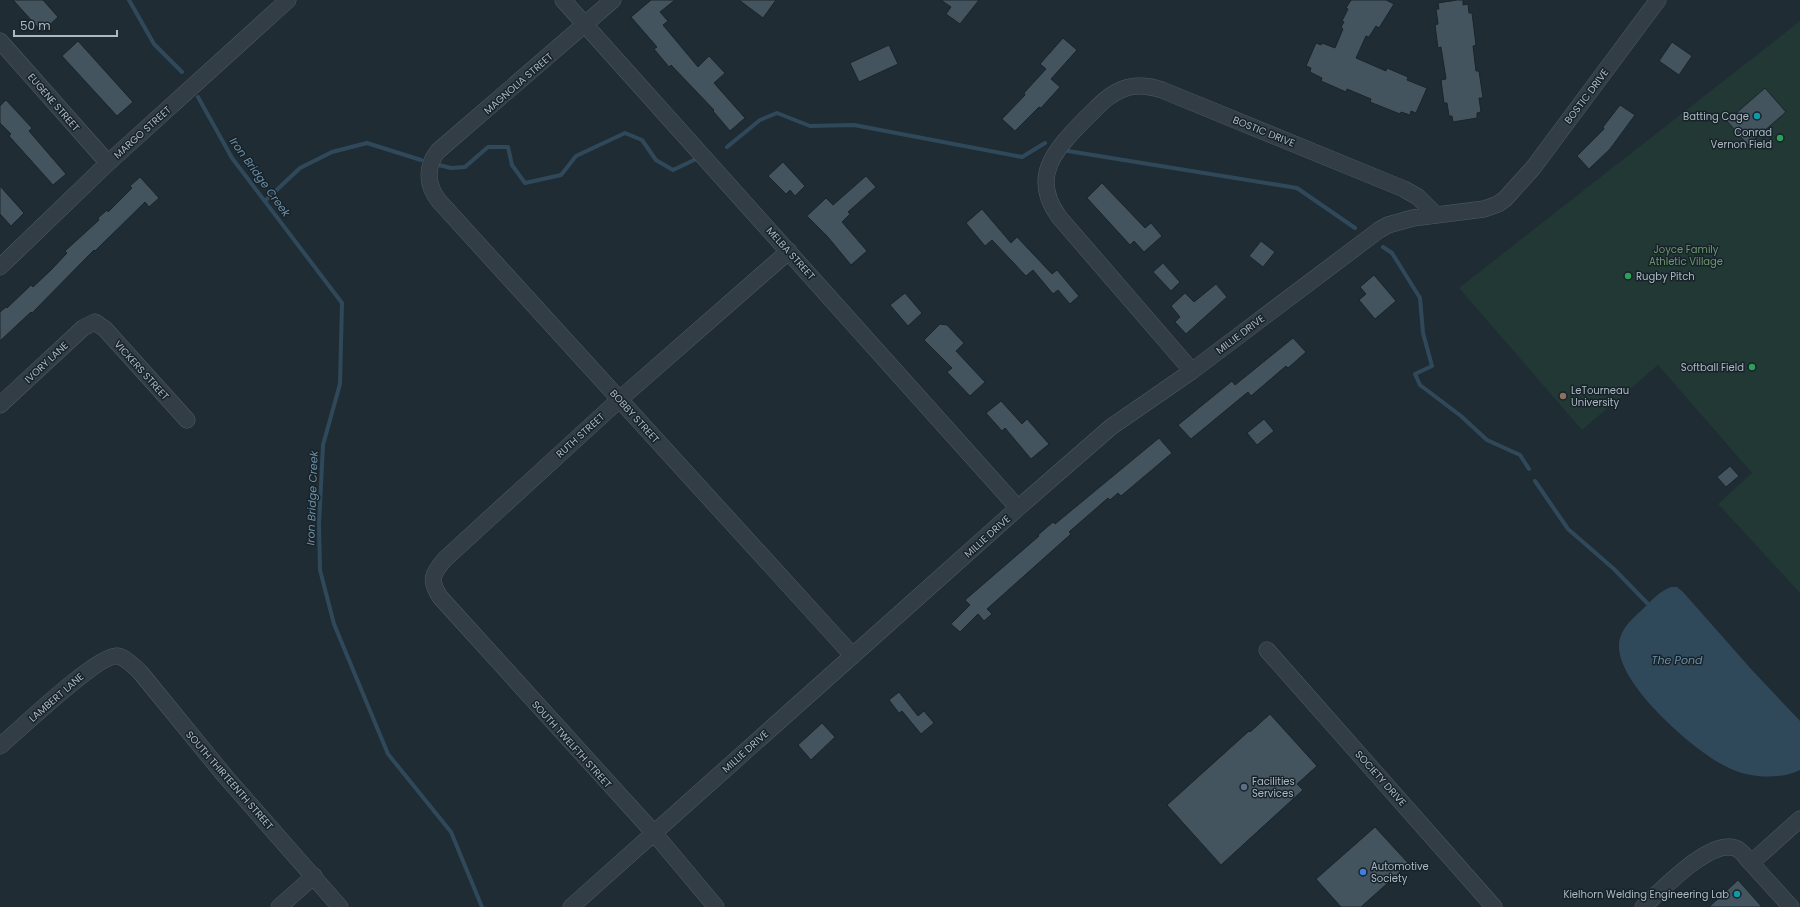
<svg xmlns="http://www.w3.org/2000/svg" width="1800" height="907" font-family="Poppins,sans-serif">
	<style>
		.green { fill: #213835 }
		.water { fill: #30495a }
		.lines { fill: none; stroke-linecap: round; stroke-linejoin: round }
		.stream { stroke: #30495a; stroke-width: 4 }
		.building { fill: #44545e; stroke: #1a242b }
		.minor-casing { stroke: #4f5b64; stroke-width: 17 }
		.minor { stroke: #323d45; stroke-width: 16 }
		.culture-dot { fill: #0f9aa8; stroke: #182229; stroke-width: 1.5 }
		.leisure-dot { fill: #2e9e5b; stroke: #182229; stroke-width: 1.5 }
		.education-dot { fill: #8d6e63; stroke: #182229; stroke-width: 1.5 }
		.service-dot { fill: #5c6f8a; stroke: #182229; stroke-width: 1.5 }
		.shop-dot { fill: #3f7fe0; stroke: #182229; stroke-width: 1.5 }
		.labels { text-anchor: middle; stroke-width: 3; stroke-linejoin: round; paint-order: stroke }
		.street-label { font-size: 10px; fill: #abb9c3; stroke: #182229 }
		.poi-label { font-size: 10px; fill: #abb9c3; stroke: #182229; text-anchor: end }
		.park-label { font-size: 10px; fill: #6c976e; stroke: #182229 }
		.water-label { font-size: 11px; font-style: italic; fill: #6c90a7; stroke: #182229 }
	</style>
	<rect width="100%" height="100%" fill="#1f2c34"/>
	<!-- green -->
	<path class="green" d="M1800,21V593L1718,504L1752,473L1658,365L1582,430L1459,288Z"/>
	<!-- water -->
	<path class="water" d="M1671,587H1677L1683,592L1751,669L1800,721V770C1779,780 1750,778 1729,768C1696,753 1618,685 1619,646C1619,630 1632,619 1643,609C1651,601 1660,591 1671,587Z"/>
	<g class="lines">
		<!-- stream -->
		<path class="stream" d="M129,0L154,44L182,72
			M198,97L232,158L342,303L340,384L323,445L319,524L320,570L334,624L388,754L451,832L482,907
			M727,147L760,120L777,113L810,126L854,125L1022,157L1045,143
			M1068,151L1297,188L1355,228
			M439,165L451,168L465,167L488,147H508L512,165L525,183L561,175L576,156L625,133L642,140L656,160L673,170L694,160
			M265,201L300,168L332,152L367,143L421,160
			M1383,247L1392,253L1420,298L1423,333L1432,366L1415,374L1420,385L1461,416L1487,440L1520,455L1529,469
			M1535,481L1568,529L1614,569L1648,604"/>
	</g>
	<!-- building -->
	<path class="building" d="M13,0H43L58,17L42,32Z
		M651,0H675L660,12L668,21L663,25L698,67L709,56L725,73L714,83L745,118L730,131L713,111L714,110L671,65L669,67L654,49L657,47L631,17Z
		M739,0H776L763,18Z
		M941,0H979L960,24L946,14L951,7Z
		M1351,0H1386L1394,4L1379,28L1376,26L1369,37L1366,36L1356,58L1386,71L1387,68L1408,77L1407,80L1427,88L1416,113L1411,111L1410,115L1401,112L1400,114L1370,102L1371,99L1347,89L1346,92L1321,81L1322,78L1310,72L1311,68L1306,66L1316,43L1321,45L1322,43L1335,48L1343,29L1341,27L1344,22L1342,21L1348,9L1346,8Z
		M1457,0H1463V5L1468,4L1469,13H1472L1476,45L1473,46L1476,71H1479L1483,98H1479L1481,112L1477,113V118L1453,122L1452,116H1449L1447,103H1444L1441,80L1446,79L1441,47L1438,48L1435,25L1438,24L1436,9H1439L1438,3Z
		M1063,38L1077,50L1051,79L1060,87L1041,108L1039,107L1015,131L1002,119L1025,95L1024,93L1046,69L1040,64Z
		M78,41L133,102L117,116L62,56Z
		M1672,42L1692,56L1679,75L1659,61Z
		M889,45L898,64L859,82L850,63Z
		M1765,88L1786,112L1748,145L1727,121Z
		M6,100L32,128L29,131L66,174L53,185L9,136L11,134L0,123V106Z
		M1620,105L1635,115L1610,149L1589,169L1577,156L1604,129L1603,127Z
		M783,162L805,186L795,196L790,190L786,194L768,176Z
		M866,176L876,187L848,212L850,214L842,222L867,251L851,265L827,236L807,216L826,198L833,205Z
		M140,177L159,198L149,207L145,202L95,251L94,250L32,313L31,312L0,341V312L6,307L7,308L31,285L33,287L51,270L67,253L65,251L99,220L98,218L107,210L108,212L132,188L130,186Z
		M1102,183L1145,228L1151,223L1162,236L1144,252L1134,241L1130,245L1087,198Z
		M0,186L24,213L11,226L0,214Z
		M982,209L1011,243L1017,237L1052,274L1057,270L1079,296L1070,304L1058,290L1053,294L1033,270L1026,276L992,240L985,246L966,223Z
		M1261,241L1275,252L1263,267L1249,256Z
		M1163,263L1180,282L1171,291L1153,272Z
		M1374,275L1396,301L1375,319L1359,300L1366,294L1360,287Z
		M1216,284L1227,297L1186,334L1175,322L1180,317L1171,306L1185,293L1194,302Z
		M905,293L922,313L908,326L890,305Z
		M940,324L947,325L964,343L956,351L985,382L970,396L947,372L952,368L924,340Z
		M1293,338L1306,352L1288,368L1286,366L1251,396L1248,392L1191,439L1178,425L1232,381L1235,385Z
		M1001,401L1022,424L1027,419L1049,444L1031,459L1005,428L1002,431L986,413Z
		M1264,419L1274,431L1257,445L1247,433Z
		M1159,438L1172,453L1121,496L1118,493L1110,500L1108,498L1069,532L1071,534L987,609L992,614L984,621L978,614L960,632L951,624L970,605L965,600L1039,536L1038,535L1053,522L1055,524Z
		M1730,466L1739,476L1726,487L1717,477Z
		M899,692L918,716L924,711L934,723L921,734L902,711L899,713L889,700Z
		M1270,714L1317,766L1297,784L1303,790L1221,865L1167,805L1249,731L1250,732Z
		M822,723L835,737L811,760L798,745Z
		M1375,827L1409,864L1361,907H1341L1316,879Z
		M1738,880L1762,907H1709Z"/>
	<g class="lines">
		<!-- minor casing -->
		<g class="minor-casing">
			<path id="minor" d="M563,0L1018,508
				M613,0L438,151C425,167 427,186 439,201L853,656
				M0,41L108,163
				M0,267L108,163L288,0
				M1192,371L1059,217C1029,176 1056,149 1085,119C1097,108 1107,95 1123,89C1136,84 1150,86 1162,90L1404,189L1418,197L1436,215
				M0,405L83,328L95,322L105,329L187,420
				M1267,650L1494,907
				M0,746C18,731 98,654 117,656C125,657 134,666 140,672L225,776L340,907
				M279,907L314,876
				M571,907L1018,508L1111,427L1192,371L1379,230L1388,225L1413,218L1484,209L1498,204L1505,199L1533,168L1658,0
				M716,907L654,833L440,597C429,580 432,574 445,559L620,399L789,251
				M1643,907C1661,891 1709,839 1735,848C1742,850 1746,858 1751,863
				M1791,907L1751,863L1800,819"/>
		</g>
		<!-- minor -->
		<use href="#minor" class="minor"/>
	</g>
	<!-- markers -->
	<g class="culture-dot">
		<circle cx="1757" cy="116" r="4"/>
		<circle cx="1737" cy="894" r="4"/>
	</g>
	<g class="leisure-dot">
		<circle cx="1780" cy="138" r="4"/>
		<circle cx="1628" cy="276" r="4"/>
		<circle cx="1752" cy="367" r="4"/>
	</g>
	<circle class="education-dot" cx="1563" cy="396" r="4"/>
	<circle class="service-dot" cx="1244" cy="787" r="4"/>
	<circle class="shop-dot" cx="1363" cy="872" r="4"/>
	<g class="labels">
		<!-- street labels -->
		<g class="street-label">
			<text transform="translate(518 83) rotate(-41)" y="4">MAGNOLIA STREET</text>
			<text transform="translate(1586 96) rotate(-53)" y="4">BOSTIC DRIVE</text>
			<text transform="translate(54 102) rotate(49)" y="4">EUGENE STREET</text>
			<text transform="translate(1264 131) rotate(22)" y="4">BOSTIC DRIVE</text>
			<text transform="translate(142 132) rotate(-42)" y="4">MARGO STREET</text>
			<text transform="translate(791 253) rotate(48)" y="4">MELBA STREET</text>
			<text transform="translate(1240 334) rotate(-37)" y="4">MILLIE DRIVE</text>
			<text transform="translate(46 362) rotate(-43)" y="4">IVORY LANE</text>
			<text transform="translate(142 370) rotate(48)" y="4">VICKERS STREET</text>
			<text transform="translate(635 416) rotate(48)" y="4">BOBBY STREET</text>
			<text transform="translate(580 435) rotate(-42)" y="4">RUTH STREET</text>
			<text transform="translate(987 536) rotate(-42)" y="4">MILLIE DRIVE</text>
			<text transform="translate(56 697) rotate(-41)" y="4">LAMBERT LANE</text>
			<text transform="translate(572 744) rotate(48)" y="4">SOUTH TWELFTH STREET</text>
			<text transform="translate(745 751) rotate(-42)" y="4">MILLIE DRIVE</text>
			<text transform="translate(1381 778) rotate(48)" y="4">SOCIETY DRIVE</text>
			<text transform="translate(230 780) rotate(49)" y="4">SOUTH THIRTEENTH STREET</text>
		</g>
		<!-- poi labels -->
		<g class="poi-label">
			<text x="1749" y="120">Batting Cage</text>
			<text x="1772" y="136">Conrad<tspan x="1772" dy="12">Vernon Field</tspan></text>
			<text x="1636" y="280" text-anchor="start">Rugby Pitch</text>
			<text x="1744" y="371">Softball Field</text>
			<text x="1571" y="394" text-anchor="start">LeTourneau<tspan x="1571" dy="12">University</tspan></text>
			<text x="1252" y="785" text-anchor="start">Facilities<tspan x="1252" dy="12">Services</tspan></text>
			<text x="1371" y="870" text-anchor="start">Automotive<tspan x="1371" dy="12">Society</tspan></text>
			<text x="1729" y="898">Kielhorn Welding Engineering Lab</text>
		</g>
		<!-- park labels -->
		<g class="park-label">
			<text x="1686" y="253">Joyce Family<tspan x="1686" dy="12">Athletic Village</tspan></text>
		</g>
		<!-- water labels -->
		<g class="water-label">
			<text transform="translate(260 177) rotate(54)" y="4">Iron Bridge Creek</text>
			<text transform="translate(312 498) rotate(-88)" y="4">Iron Bridge Creek</text>
			<text x="1677" y="664">The Pond</text>
		</g>
	</g>
	<!-- scale -->
	<path d="M14 30v6h103v-6" fill="none" stroke="#abb9c3" stroke-width="2"/>
	<text x="20" y="30" font-size="12" fill="#abb9c3" stroke="#182229" stroke-width="3" paint-order="stroke">50 m</text>
</svg>
